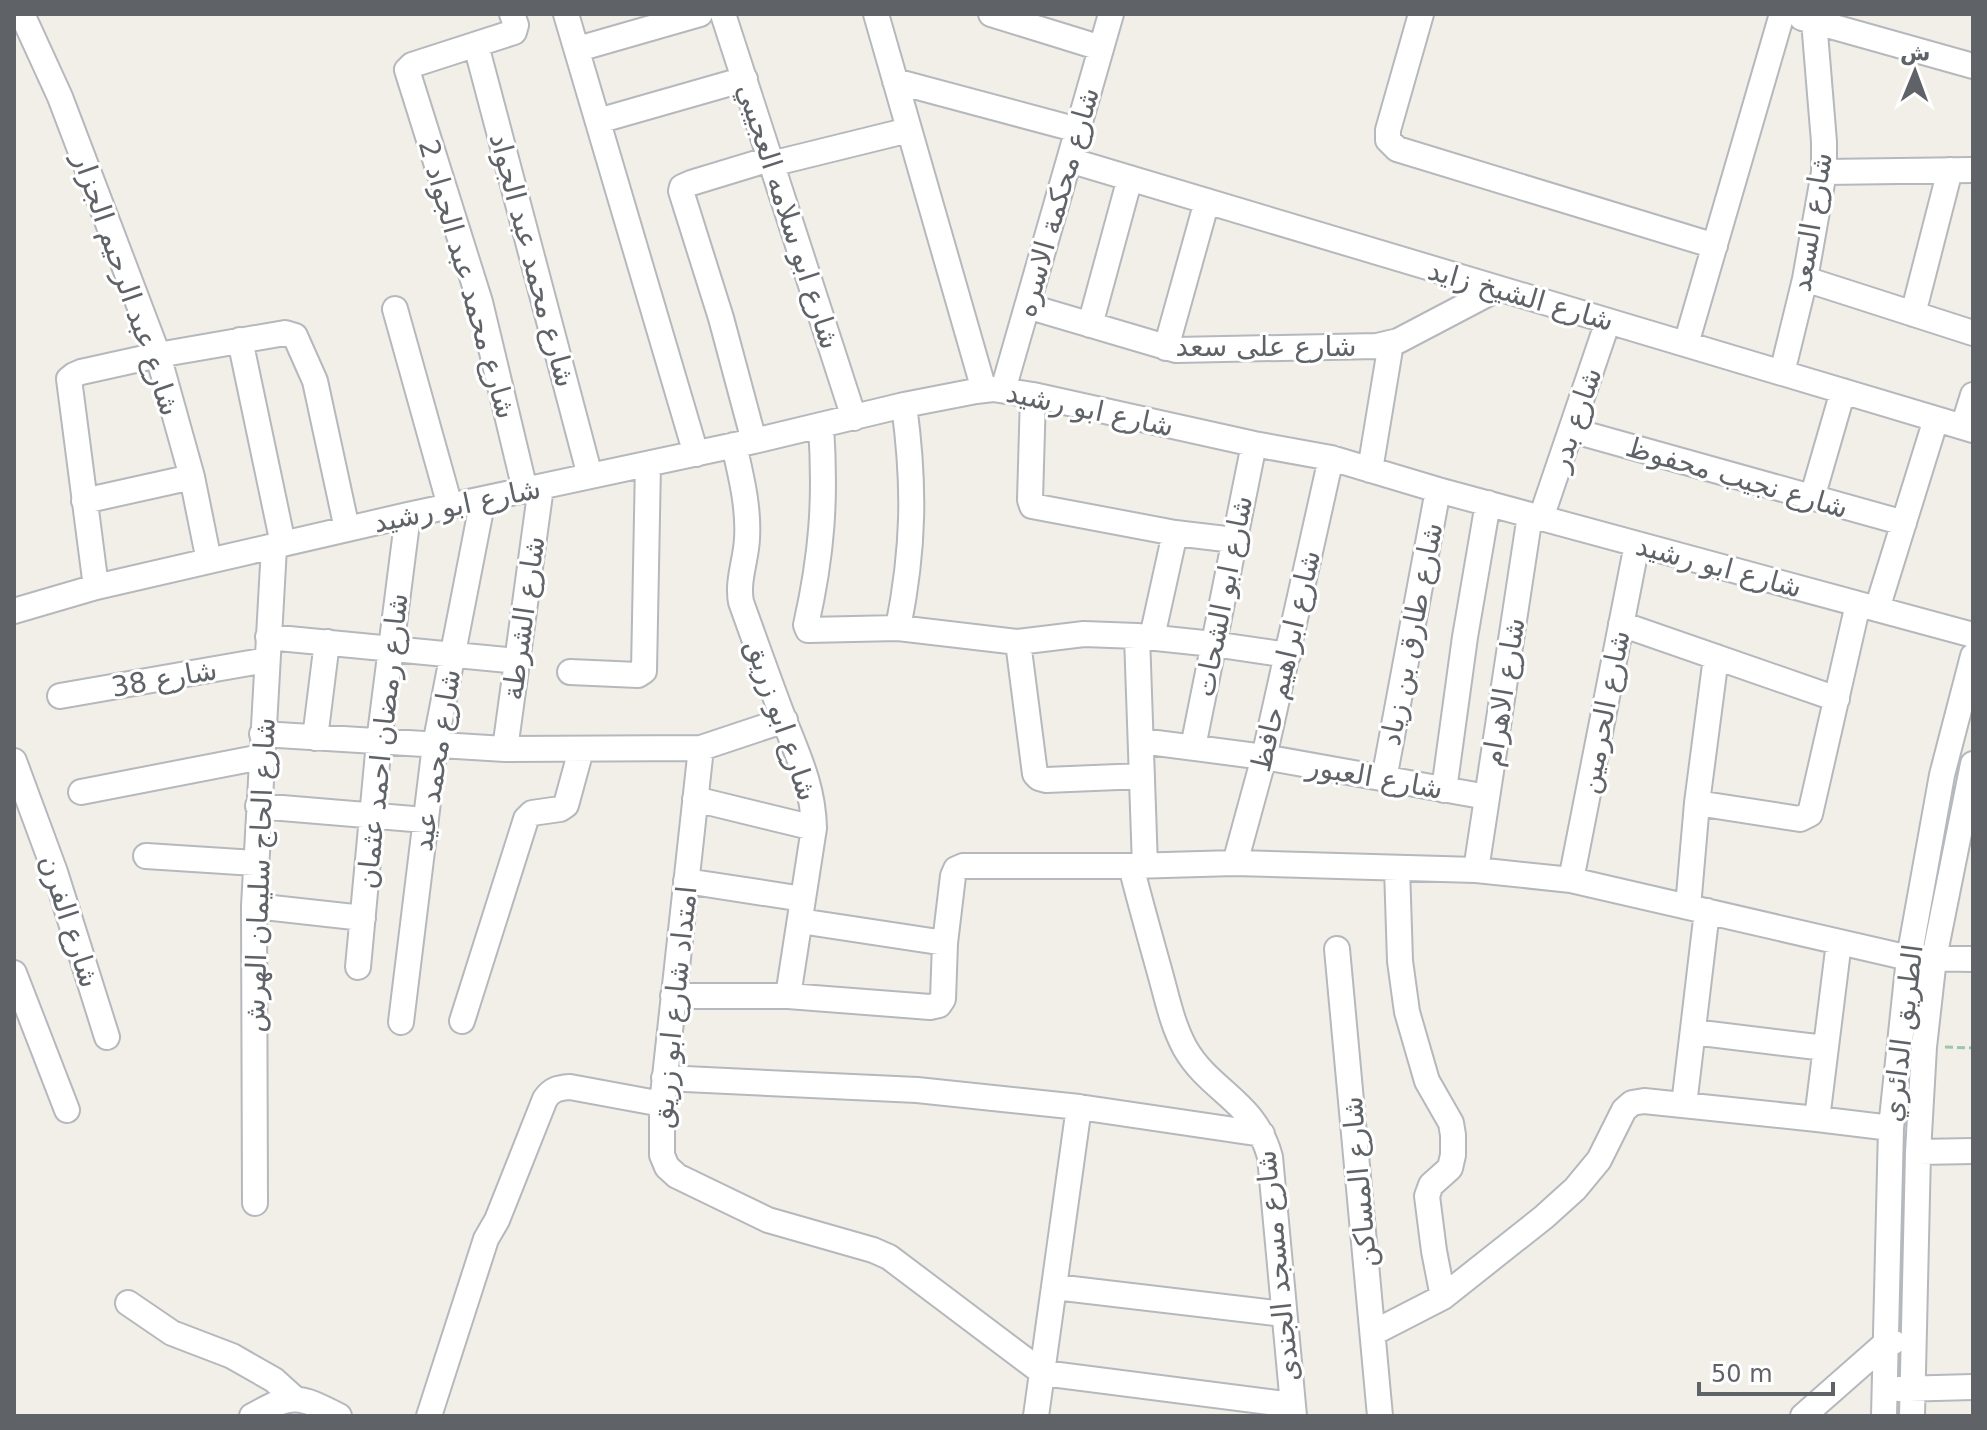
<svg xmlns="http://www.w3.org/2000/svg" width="1987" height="1430" font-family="'DejaVu Sans',Cairo,sans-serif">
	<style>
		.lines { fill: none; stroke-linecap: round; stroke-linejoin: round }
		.minor-casing { stroke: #b5b8bc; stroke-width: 28 }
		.path { stroke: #9cc7a9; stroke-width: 3; stroke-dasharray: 8 4; stroke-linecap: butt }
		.minor { stroke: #fff; stroke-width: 24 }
		.labels { text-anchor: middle; stroke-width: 6; stroke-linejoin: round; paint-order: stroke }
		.street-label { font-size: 28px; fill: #5f6368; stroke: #fff }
	</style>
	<rect width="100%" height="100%" fill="#f1efe8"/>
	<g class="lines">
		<!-- minor casing -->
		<g class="minor-casing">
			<path id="minor" d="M22,14L60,97L158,355L192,477L209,561
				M512,14L516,25L514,32L412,65L407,70L480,302L525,490
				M566,14L696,454
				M723,14L854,418
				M876,14L984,390
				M991,14L1101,48
				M1421,14L1388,130V140L1397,149L1715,246
				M1802,18L1973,66
				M476,45L590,476
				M578,49L700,14
				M895,81L1078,130
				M598,121L745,79
				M1069,160L1973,430
				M771,164L909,130
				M1824,172L1973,170
				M1805,279L1973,333
				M1027,306L1176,350L1377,346L1398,341L1497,289
				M395,309L450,506
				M1913,314L1950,170
				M1090,325L1130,178
				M240,340L283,544
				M1686,344L1782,14
				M1166,348L1207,201
				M1782,373L1805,279L1824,172V142L1814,21
				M1003,390L1111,14
				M1033,395L1030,500L1032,506L1175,533L1234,540
				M821,426C826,499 822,554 806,625L808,630L898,628L1018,642L1084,634L1137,636L1213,644L1288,655
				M1963,427L1973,395
				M1571,430L1904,523
				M754,441L721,318L681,191L682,187L691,183L770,159
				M734,445C741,476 749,507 747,539C746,560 737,581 741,602C755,641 769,681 784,720C799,758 813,787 814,828L788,996
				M1370,470L1391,343
				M1812,498L1843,391
				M84,501L192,477
				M1541,518L1608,321
				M96,587L69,379L74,375L81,372L158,355L285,333L295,336L315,381L347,529
				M1877,609L1936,419
				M14,611L96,587L408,515L754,441L904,405L976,391L993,389L1033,395L1254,444L1331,458L1438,490L1973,635
				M1621,624L1837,699
				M898,628C914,548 915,486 904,405
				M1137,636L1145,866
				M268,637L518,661
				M1152,637L1175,533
				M1018,642L1035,774L1039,778L1046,780L1142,776
				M570,672L638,675L644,671L648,464
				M60,696L267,660
				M262,734L505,749L701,748L785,720
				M315,738L327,642
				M1141,741L1264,757L1487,797
				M1193,747L1254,444
				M701,748L662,1104V1155L667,1167L677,1176L768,1220L873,1250L889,1257L1043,1373L1292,1405
				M505,749L541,487
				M14,761L55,872L107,1037
				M1384,779L1438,490
				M1444,790L1465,637L1488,503
				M81,792L261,757
				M695,799L814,828
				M1697,803L1716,657
				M258,806L425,820
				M146,856L255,863
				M1235,863L1264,757L1331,458
				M1131,866C1140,902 1150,937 1160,973C1167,998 1172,1024 1185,1048C1210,1092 1255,1101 1270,1157L1294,1416
				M1397,868L1400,961L1407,1012L1427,1081L1451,1123L1453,1135V1155L1450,1168L1431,1185L1427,1196L1434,1251L1443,1297
				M1476,870L1530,515
				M1571,880L1637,544
				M686,881L803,899
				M254,906L363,918
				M1688,907L1697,803L1800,819L1810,814L1858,604
				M800,921L945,943
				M1337,949L1380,1416
				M358,967L379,742L408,515
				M14,973L67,1110
				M673,996H788L930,1007L939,1005L943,999L945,943L953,876L956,869L963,866H1131L1235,863L1476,870L1571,880L1909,958L1973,959
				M462,1021L526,819L532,813L560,809L566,805L581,750
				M401,1022L435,745L483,499
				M1693,1032L1825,1048
				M664,1078L917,1090L1079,1107L1262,1134
				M1684,1105L1707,911
				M1817,1119L1839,942
				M1918,1152L1973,1151
				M255,1203L254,906L274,547
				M1055,1287L1284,1314
				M128,1303L172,1333L232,1356L274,1380L295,1399
				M1373,1333L1443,1297L1544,1217L1575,1189L1599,1160L1624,1110L1632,1103L1644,1101L1817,1119L1891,1128
				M1899,1389L1973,1387
				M252,1416C293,1393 298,1395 339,1416
				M429,1416L486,1239L497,1220L545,1099C552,1089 558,1088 570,1087L662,1104
				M1036,1416L1079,1107
				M1803,1416L1886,1343L1893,1342
				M1884,1416L1891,1128L1909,958L1942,775L1973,656
				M1912,1416L1918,1152L1924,1047L1934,958L1973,764"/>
		</g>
		<!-- path -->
		<path class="path" d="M1945,1047L1973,1048"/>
		<!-- minor -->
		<use href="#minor" class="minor"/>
	</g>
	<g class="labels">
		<!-- street labels -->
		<g class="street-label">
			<text transform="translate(1057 202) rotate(-74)" y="10">شارع محكمة الاسره</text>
			<text transform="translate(789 216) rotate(72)" y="10">شارع ابو سلامه العجيبي</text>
			<text transform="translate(1811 222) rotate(-81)" y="10">شارع السعد</text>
			<text transform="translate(533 260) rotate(75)" y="10">شارع محمد عبد الجواد</text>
			<text transform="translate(468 279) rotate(74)" y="10">شارع محمد عبد الجواد 2</text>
			<text transform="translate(127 284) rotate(71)" y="10">شارع عبد الرحيم الجزار</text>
			<text transform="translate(1521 295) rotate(16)" y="10">شارع الشيخ زايد</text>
			<text x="1266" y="356">شارع على سعد</text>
			<text transform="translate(1090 409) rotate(12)" y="10">شارع ابو رشيد</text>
			<text transform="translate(1575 419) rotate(-71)" y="10">شارع بدر</text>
			<text transform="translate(1737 477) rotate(16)" y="10">شارع نجيب محفوظ</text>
			<text transform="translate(457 505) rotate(-12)" y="10">شارع ابو رشيد</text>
			<text transform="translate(1719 566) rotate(15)" y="10">شارع ابو رشيد</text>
			<text transform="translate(1223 596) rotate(-79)" y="10">شارع ابو الشحات</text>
			<text transform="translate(523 618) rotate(-82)" y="10">شارع الشرطة</text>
			<text transform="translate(1411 634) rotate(-79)" y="10">شارع طارق بن زياد</text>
			<text transform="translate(1285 661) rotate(-77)" y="10">شارع ابراهيم حافظ</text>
			<text transform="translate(164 678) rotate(-10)" y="10">شارع 38</text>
			<text transform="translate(1503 692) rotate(-81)" y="10">شارع الاهرام</text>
			<text transform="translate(1604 712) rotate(-79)" y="10">شارع الحرمين</text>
			<text transform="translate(782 720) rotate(71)" y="10">شارع ابو زريق</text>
			<text transform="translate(382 741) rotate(-84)" y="10">شارع رمضان احمد عثمان</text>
			<text transform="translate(436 760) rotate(-81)" y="10">شارع محمد عيد</text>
			<text transform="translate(1375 777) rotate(10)" y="10">شارع العبور</text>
			<text transform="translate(259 875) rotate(-88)" y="10">شارع الحاج سليمان الهرش</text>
			<text transform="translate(70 921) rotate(72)" y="10">شارع الفرن</text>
			<text transform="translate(674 1007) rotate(-84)" y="10">امتداد شارع ابو زريق</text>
			<text transform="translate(1902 1033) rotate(-83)" y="10">الطريق الدائري</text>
			<text transform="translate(1359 1182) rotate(-95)" y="10">شارع المساكن</text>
			<text transform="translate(1277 1266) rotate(-96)" y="10">شارع مسجد الجندى</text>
		</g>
	</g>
	<!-- border -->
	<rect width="1987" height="1430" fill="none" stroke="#5f6368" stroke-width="32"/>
	<!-- north arrow -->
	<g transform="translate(1915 72) rotate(1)" stroke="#ffffff" stroke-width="6" paint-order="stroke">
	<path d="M0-6L14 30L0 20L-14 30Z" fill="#5f6368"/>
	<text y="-12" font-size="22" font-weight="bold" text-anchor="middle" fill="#5f6368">ش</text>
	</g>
	<!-- scale -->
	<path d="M1699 1382v12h134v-12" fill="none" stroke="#5f6368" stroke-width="4"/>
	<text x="1711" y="1382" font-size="24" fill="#5f6368" stroke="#ffffff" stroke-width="6" paint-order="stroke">50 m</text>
</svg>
